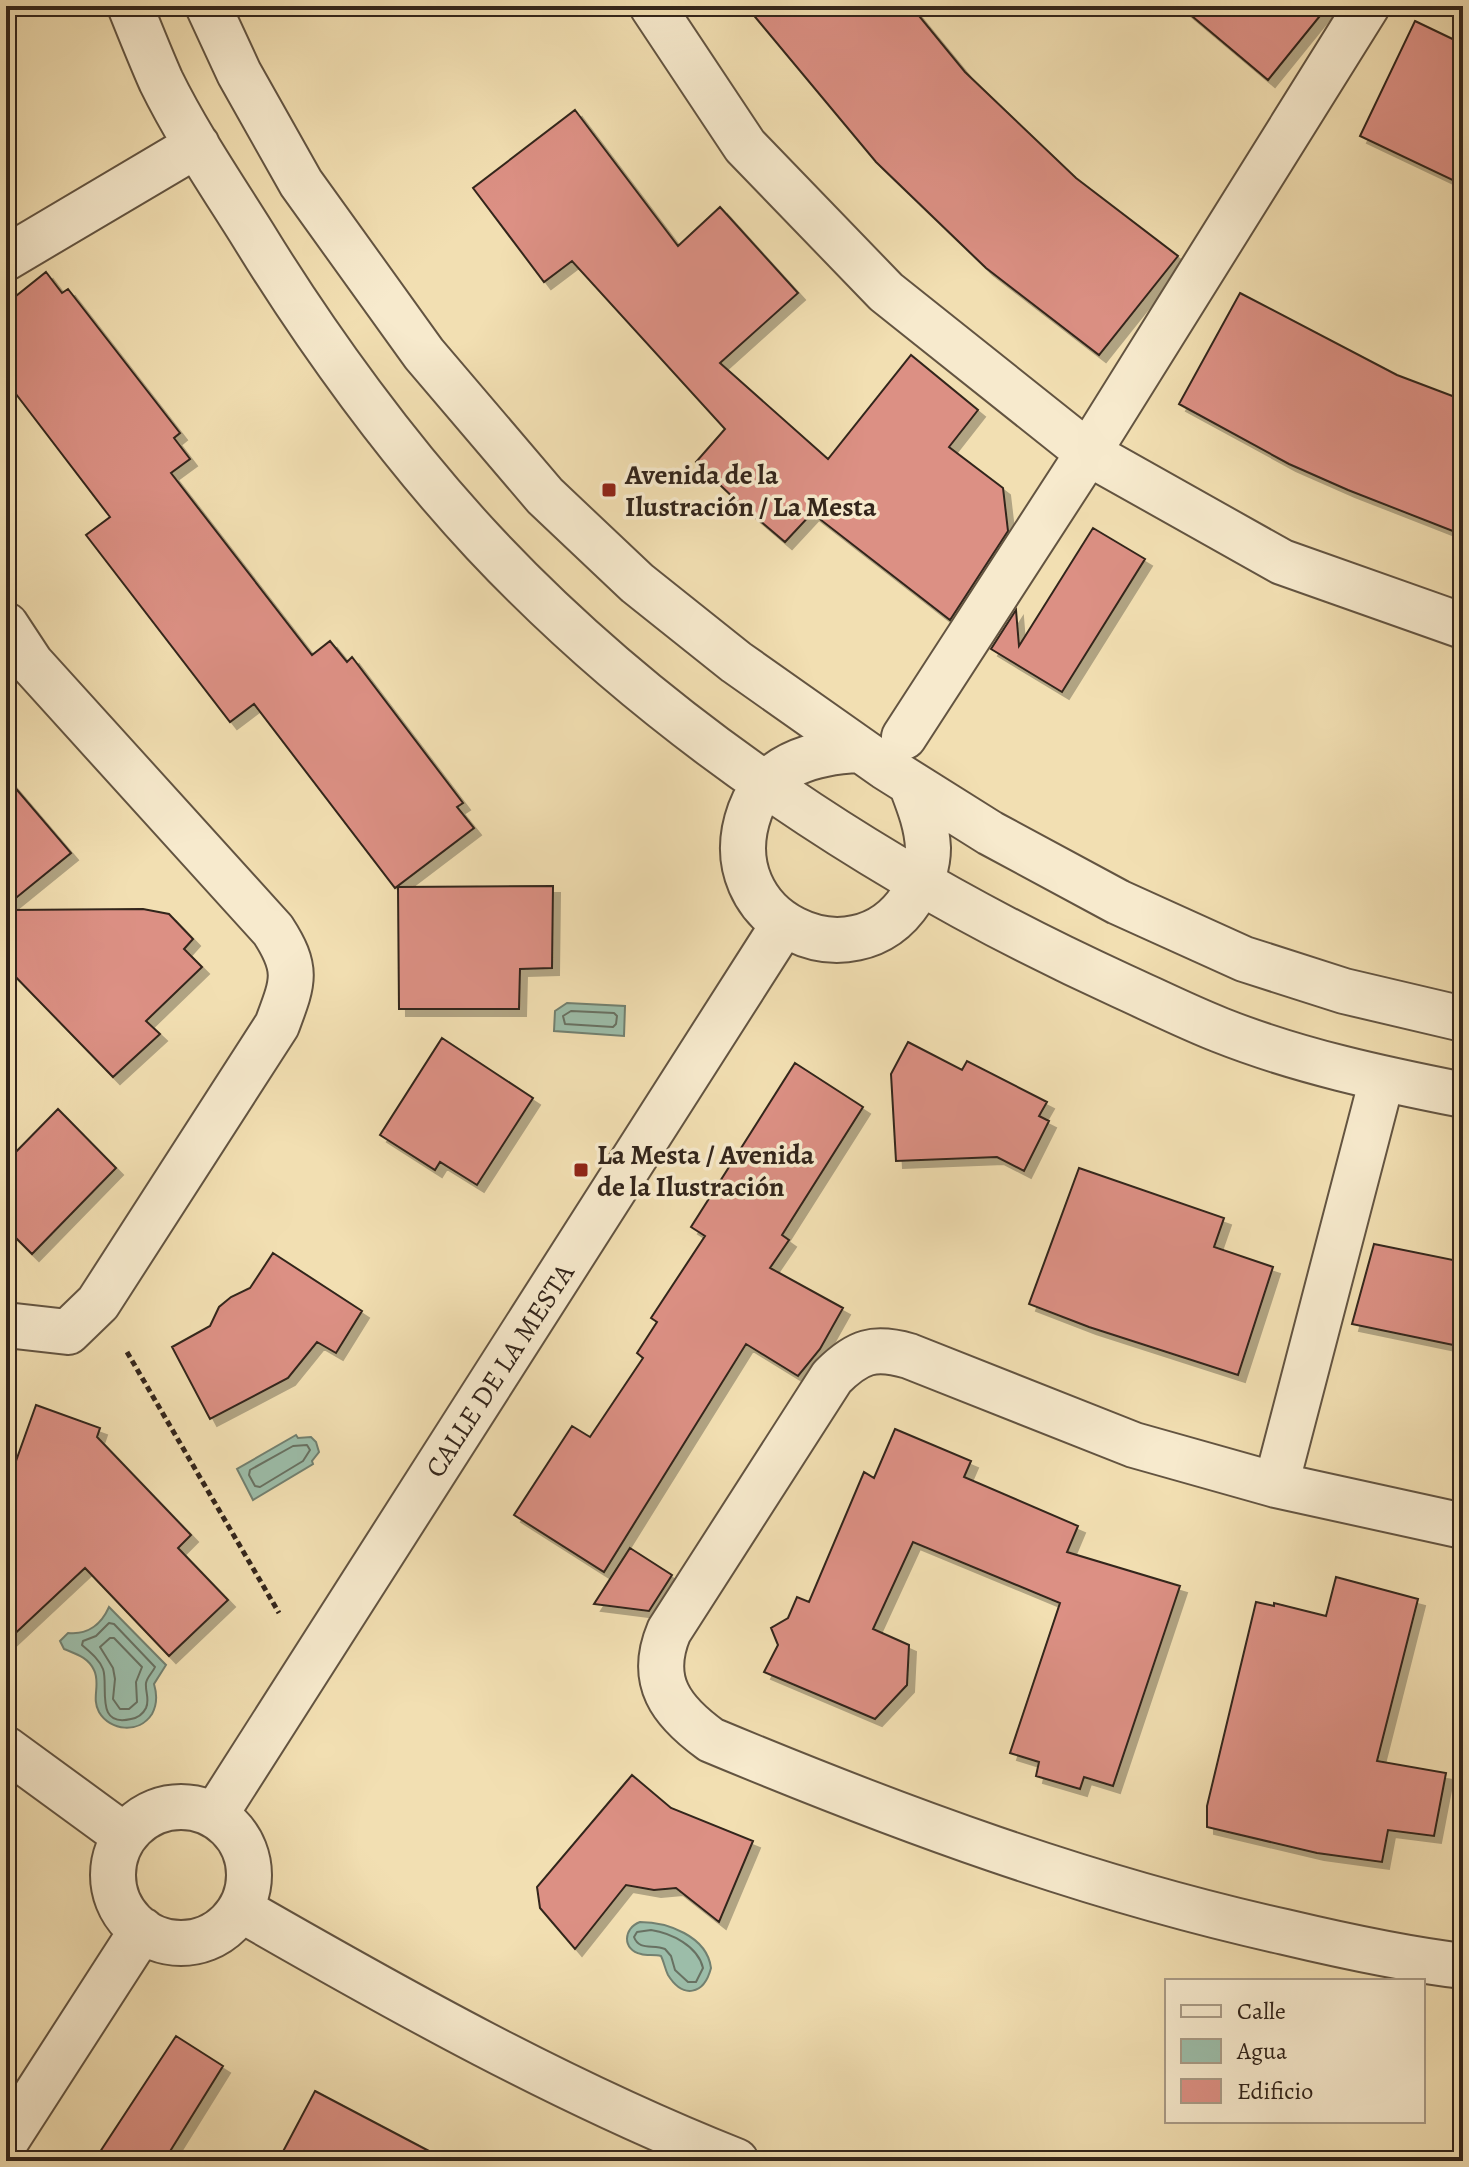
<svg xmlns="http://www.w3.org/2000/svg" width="1469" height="2167" font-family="Alegreya,serif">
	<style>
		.water { fill: #9cbda9; stroke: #728070; stroke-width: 2 }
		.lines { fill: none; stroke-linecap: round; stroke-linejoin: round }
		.shore { stroke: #687162; stroke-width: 2 }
		.building { fill: #dc9084; stroke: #33251b; stroke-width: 2; filter: url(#shadow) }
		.minor-casing { stroke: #635441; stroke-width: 48 }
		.path { stroke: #33251b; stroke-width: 5; stroke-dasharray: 6 4; stroke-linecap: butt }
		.minor { stroke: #f7eacd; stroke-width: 44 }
		.poi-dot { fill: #8f2418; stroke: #f7eacd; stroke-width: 3 }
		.labels { text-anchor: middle; stroke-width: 7; stroke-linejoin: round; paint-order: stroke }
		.poi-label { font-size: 28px; font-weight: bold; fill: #33251b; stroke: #f7eacd; text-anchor: start }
		.street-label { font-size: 28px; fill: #33251b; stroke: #f7eacd }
	</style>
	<defs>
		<filter id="shadow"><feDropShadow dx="7" dy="7" stdDeviation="0" flood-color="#0004"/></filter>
	</defs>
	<rect width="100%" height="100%" fill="#f2dfb2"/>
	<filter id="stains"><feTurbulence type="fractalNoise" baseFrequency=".0025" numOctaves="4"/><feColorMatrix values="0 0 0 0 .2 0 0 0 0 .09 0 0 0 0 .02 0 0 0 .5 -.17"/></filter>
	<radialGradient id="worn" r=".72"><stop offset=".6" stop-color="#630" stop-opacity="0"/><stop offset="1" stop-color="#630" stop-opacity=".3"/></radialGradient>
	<!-- water -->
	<path class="water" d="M567,1003L625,1006L624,1036L554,1031L555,1011Z
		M296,1435L298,1438L311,1437L316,1442L319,1452L312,1461L313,1464L253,1500L237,1469Z
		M109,1607L166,1665L154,1684C157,1694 157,1705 152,1714C139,1734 110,1731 99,1712C91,1698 101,1684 94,1670C88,1657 76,1654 64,1649L60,1641L68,1633C87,1635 101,1625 109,1607Z
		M640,1922C667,1922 707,1936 711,1968C704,1995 683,1999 668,1975C665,1969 664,1962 661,1956C654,1954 647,1956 641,1954C622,1950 623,1928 640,1922Z"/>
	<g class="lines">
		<!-- shore -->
		<path class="shore" d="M571,1011L614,1013L617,1016L616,1024L613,1027L565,1024L563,1016Z
			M307,1445L310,1450L303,1461L260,1487L255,1486L249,1475L250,1470L293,1446Z
			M109,1623L114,1624L155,1667C153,1672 147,1677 146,1683C145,1692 150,1699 146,1708C143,1714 137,1718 131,1719C94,1728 109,1685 103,1669C99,1659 90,1652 82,1645L83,1641L96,1636Z
			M110,1638H114L142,1667L136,1682L137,1702L129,1709H120L113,1699L115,1679L113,1668L100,1647Z
			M651,1930C671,1933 698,1946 703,1968L696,1982H688L675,1970L671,1956L665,1949C653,1944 639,1951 634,1937L637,1932Z"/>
	</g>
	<!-- building -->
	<path class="building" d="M746,6H911L965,72L1076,178L1178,256L1099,355L986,268L876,162Z
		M1180,6H1328L1268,80Z
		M1415,21L1463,44V185L1360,136Z
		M575,110L678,246L720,207L798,293L720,363L828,459L911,355L978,410L949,447L1003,488L1008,531L950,620L812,513L785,542L739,503L696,462L725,429L572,261L544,282L473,188Z
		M46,272L62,293L68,289L180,433L174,438L190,459L171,473L312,655L330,641L347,662L352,657L463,803L457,807L474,828L395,888L254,704L230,722L86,535L110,517L6,381V304Z
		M1240,293L1397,375L1463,400V535L1348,490L1289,464L1179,404Z
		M1093,528L1145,559L1062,692L991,649L1016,610L1019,646Z
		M6,777L71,853L6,906Z
		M553,886L552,968L520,969L519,1009H399L398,887Z
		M6,910L143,909L169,914L193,939L184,949L202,967L146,1021L160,1034L113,1077L6,967Z
		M442,1038L533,1098L477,1185L440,1162L435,1170L380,1135Z
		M908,1042L962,1070L967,1061L1047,1102L1039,1116L1049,1121L1024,1171L997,1157L896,1161L891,1074Z
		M795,1063L863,1107L782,1235L789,1240L770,1268L843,1308L820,1349L798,1376L746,1344L604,1572L514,1515L572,1426L590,1437L643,1358L637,1353L657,1322L651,1318L705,1236L691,1227Z
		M58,1109L116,1168L32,1254L6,1228V1162Z
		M1079,1168L1224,1218L1214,1247L1273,1267L1238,1375L1089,1327L1029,1304Z
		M1374,1244L1463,1262V1347L1352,1324Z
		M273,1253L362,1311L336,1353L317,1342L288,1378L210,1419L172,1347L210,1326L219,1307L231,1297L250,1288Z
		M36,1405L100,1428L97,1437L191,1535L178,1548L228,1600L169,1656L85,1568L6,1642V1489Z
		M895,1429L971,1461L964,1477L1078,1526L1067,1552L1180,1586L1113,1786L1084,1777L1080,1789L1036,1776L1039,1762L1010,1753L1060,1603L913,1542L873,1629L909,1645L907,1685L875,1719L764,1672L778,1645L771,1628L788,1618L797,1597L809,1602L864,1472L874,1478Z
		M630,1548L672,1575L649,1611L594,1604Z
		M1336,1577L1418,1599L1377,1761L1446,1773L1434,1836L1388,1830L1382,1862L1317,1853L1207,1827V1806L1256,1602L1274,1606V1603L1326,1616Z
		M632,1775L671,1808L753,1841L719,1922L676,1888L654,1890L626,1885L575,1949L540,1908L537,1887Z
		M176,2036L223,2066L164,2161H94Z
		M315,2091L448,2161H278Z"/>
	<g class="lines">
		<!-- minor casing -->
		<g class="minor-casing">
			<path id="minor" d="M130,6C140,31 150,56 161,81C187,134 221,184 253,235C318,341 399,452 484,543C660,731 889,880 1122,986C1155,1001 1187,1017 1220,1030C1298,1061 1382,1079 1463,1095
				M208,6L239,73L301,183L424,354L545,496L637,583L736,662L885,767L990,833L1118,902L1244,959L1344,991L1463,1019
				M652,6L745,146L886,292L1088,453L1282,562L1463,626
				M6,258L197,145
				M6,625L31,663L273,930C299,970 293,982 277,1025L98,1303L68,1332L6,1325
				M904,737L1088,453L1367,6
				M859,750C815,752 767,764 750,811C710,921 854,987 911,899C921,884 928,867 928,848C927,825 919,805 911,784
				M1276,1485L1382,1079
				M1463,1526L1276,1485L1134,1445L909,1356C874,1346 858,1351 832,1377L669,1631C648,1681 671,1711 711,1740C898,1818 1087,1888 1285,1932C1344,1946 1403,1959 1463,1966
				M6,1749L125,1836
				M113 1875a68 68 0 1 1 136 0a68 68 0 1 1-136 0Z
				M215,1815L783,925
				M240,1909C400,2001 564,2093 736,2161
				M6,2141L142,1930"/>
		</g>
		<!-- path -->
		<path class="path" d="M127,1352L279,1613"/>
		<!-- minor -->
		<use href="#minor" class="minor"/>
	</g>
	<!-- markers -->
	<g class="poi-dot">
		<rect x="601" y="482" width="16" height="16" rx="4"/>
		<rect x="573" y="1162" width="16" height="16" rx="4"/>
	</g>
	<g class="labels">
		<!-- poi labels -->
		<g class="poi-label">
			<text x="625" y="484">Avenida de la<tspan x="625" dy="32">Ilustración / La Mesta</tspan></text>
			<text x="597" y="1164">La Mesta / Avenida<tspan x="597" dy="32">de la Ilustración</tspan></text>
		</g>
		<!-- street labels -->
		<g class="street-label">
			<text transform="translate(499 1370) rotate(-57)" y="10">CALLE DE LA MESTA</text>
		</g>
	</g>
	<!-- margin -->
	<rect width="1469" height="2167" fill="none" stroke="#f2dfb2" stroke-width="32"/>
	<rect x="8" y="8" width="1453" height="2151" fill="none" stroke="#33251b" stroke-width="4"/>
	<rect x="16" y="16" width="1437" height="2135" fill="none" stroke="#33251b" stroke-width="2"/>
	<!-- legend -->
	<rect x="1165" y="1979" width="260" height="144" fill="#f7eacd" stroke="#a99b86" stroke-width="2"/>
	<rect x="1181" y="2005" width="40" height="12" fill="#f7eacd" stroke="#a99b86" stroke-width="2"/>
	<text x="1237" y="2019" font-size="24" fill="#33251b">Calle</text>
	<rect x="1181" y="2039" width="40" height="24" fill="#9cbda9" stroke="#a99b86" stroke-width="2"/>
	<text x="1237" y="2059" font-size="24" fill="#33251b">Agua</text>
	<rect x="1181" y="2079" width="40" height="24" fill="#dc9084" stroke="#a99b86" stroke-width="2"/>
	<text x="1237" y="2099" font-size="24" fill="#33251b">Edificio</text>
	<rect width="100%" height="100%" filter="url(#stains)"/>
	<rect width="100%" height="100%" fill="url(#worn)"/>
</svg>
